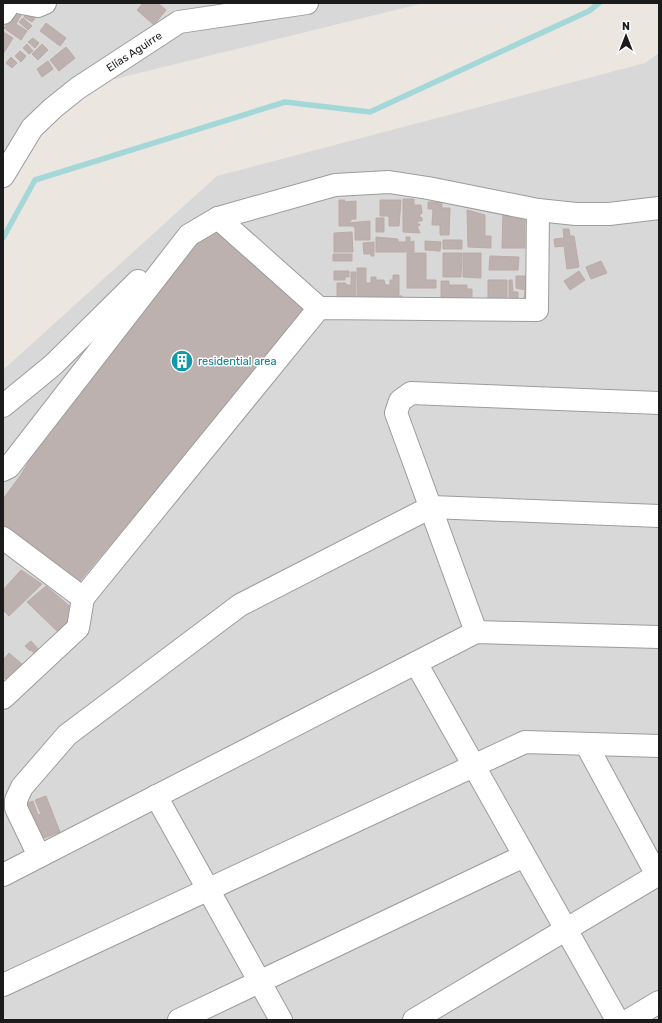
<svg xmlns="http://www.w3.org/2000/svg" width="662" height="1023" font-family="Rubik,sans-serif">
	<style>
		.residential { fill: #d9d8d8 }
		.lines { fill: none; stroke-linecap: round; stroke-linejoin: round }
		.stream { stroke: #a4d7d8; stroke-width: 5.5 }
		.building { fill: #bcb1ae; stroke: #bdaaa5 }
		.minor-casing { stroke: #9c9c9c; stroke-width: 24 }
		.minor { stroke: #fff; stroke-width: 22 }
		.labels { text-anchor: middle; stroke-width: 3; stroke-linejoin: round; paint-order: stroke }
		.street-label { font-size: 11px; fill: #1b1b1b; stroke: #fff }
		.culture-label { font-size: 11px; fill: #0d838f; stroke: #fff; text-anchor: start }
	</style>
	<rect width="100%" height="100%" fill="#ece6e1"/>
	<!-- residential -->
	<path class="residential" d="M3,3H424L78,88L3,150Z
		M659,53V1020H3V370L217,176L645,63Z"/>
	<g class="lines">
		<!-- stream -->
		<path class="stream" d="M3,238L35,180L285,102L370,112L589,11L599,3"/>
	</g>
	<!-- building -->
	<path class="building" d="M143,3H158L166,10L154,25L137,10Z
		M16,11L21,15L16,24L27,31L21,40L4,28Z
		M27,12L36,17L32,22L24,17Z
		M23,18L32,26L28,30L19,22Z
		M46,23L66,38L60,46L40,31Z
		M3,32L13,38L3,54Z
		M33,38L39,43L35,48L28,42Z
		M27,44L33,51L29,54L23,48Z
		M42,44L48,50L38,60L32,54Z
		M66,47L75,58L59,71L50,60Z
		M20,51L26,56L21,62L15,56Z
		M11,57L17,63L12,68L6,63Z
		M48,61L53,69L42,77L37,69Z
		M403,199H414V205H421L422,213L419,216L422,218V221H418L417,224H420L419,226H417L420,233L403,232Z
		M339,200H345L344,202L356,201V219H352L349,223L370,221V240H355V228L353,226H339Z
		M380,200H401L399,226H389V216H380Z
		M428,202H442V208H450L449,235H440V225H432L433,209H428Z
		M467,210L485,215V236H491V248L468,247Z
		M503,215H525V248H502Z
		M376,218H384V232H376Z
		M563,229H569L570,236H574L579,267L567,269L564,246L555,247L554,239L564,238Z
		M215,231L307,308L75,587L3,524V499L20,476L58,414L194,241Z
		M352,232L353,252H334V233Z
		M376,237L398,239V242H406V237H410V242L414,241V252H376Z
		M443,240H462V249H443Z
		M425,241L441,242L440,251L425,250Z
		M374,242V256H371V254H364L363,243Z
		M407,253H426V280H436V288H407Z
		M443,253H462L461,277H443Z
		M463,253H481V278L463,277Z
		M333,254H352V261H333Z
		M490,256L519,257L518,270H489Z
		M601,261L607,273L591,279L586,267Z
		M357,268H366V283H371V277H376V280H384L385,285H390V280H393V275H399V296H402V305H358Z
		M334,271H349V277H345V280H334Z
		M579,271L585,280L570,290L564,281Z
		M351,272H356V303L337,304V283H346V285H351Z
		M516,276H530L529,299L524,298L525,290L516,288Z
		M488,280H507V304H488Z
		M509,280H512L513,292H518V302H509Z
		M441,281H449V285H467V289H472V301H441Z
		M21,570L42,584L9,616L3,610V590Z
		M46,586L73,609L60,634L27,602Z
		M31,641L41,652L35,656L32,650L30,651L25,646Z
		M9,653L23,665L8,681L3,677V660Z
		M46,796L60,832L39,840L25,804L33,801L38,815L41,814L35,800Z"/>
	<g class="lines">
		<!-- minor casing -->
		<g class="minor-casing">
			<g id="minor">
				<path d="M22,3L38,6L45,3"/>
				<path d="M3,13L10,3"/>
				<path id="s1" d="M3,176L32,128L53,108L78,88L179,22L307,3"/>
				<path d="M218,218L319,308"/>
				<path d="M3,406L53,365L138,281"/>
				<path d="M3,470L9,467L189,235L218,218L335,185L389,182L428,188L538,210L576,214H609L659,208"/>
				<path d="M3,538L83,598L319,308L537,310L538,210"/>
				<path d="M476,632L396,413L400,401L411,393L659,403"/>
				<path d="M416,663L617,1020"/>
				<path d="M3,698L78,628L83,598"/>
				<path d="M586,744L657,875"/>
				<path d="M156,796L281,1020"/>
				<path d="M39,856L16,808V800L22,787L67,735L240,605L431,507L659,516"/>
				<path d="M3,875L476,632L659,637"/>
				<path d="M3,985L525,742L659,746"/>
				<path d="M179,1020L524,856"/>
				<path d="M414,1020L659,874"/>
				<path d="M629,1020L659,1002"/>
			</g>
		</g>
		<!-- minor -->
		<use href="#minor" class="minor"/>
	</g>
	<!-- icons -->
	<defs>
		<g id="building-disc" transform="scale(1.15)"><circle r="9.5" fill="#0f9aa8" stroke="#fff"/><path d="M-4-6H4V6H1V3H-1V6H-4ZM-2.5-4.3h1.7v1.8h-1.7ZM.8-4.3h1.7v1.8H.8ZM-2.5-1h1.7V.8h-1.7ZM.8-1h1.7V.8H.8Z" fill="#fff"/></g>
	</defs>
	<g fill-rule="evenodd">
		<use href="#building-disc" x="182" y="361"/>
	</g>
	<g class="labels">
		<!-- street labels -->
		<g class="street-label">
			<text dy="4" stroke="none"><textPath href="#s1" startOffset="184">Elías Aguirre</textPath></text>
		</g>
		<!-- culture labels -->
		<g class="culture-label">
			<text x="198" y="365">residential area</text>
		</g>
	</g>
	<!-- border -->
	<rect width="662" height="1023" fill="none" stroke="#1b1b1b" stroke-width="8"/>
	<!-- north arrow -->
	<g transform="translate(626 36)" stroke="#ffffff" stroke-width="3" paint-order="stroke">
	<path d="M0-3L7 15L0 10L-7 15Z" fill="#1b1b1b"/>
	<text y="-6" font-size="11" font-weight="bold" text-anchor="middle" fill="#1b1b1b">N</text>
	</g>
</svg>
